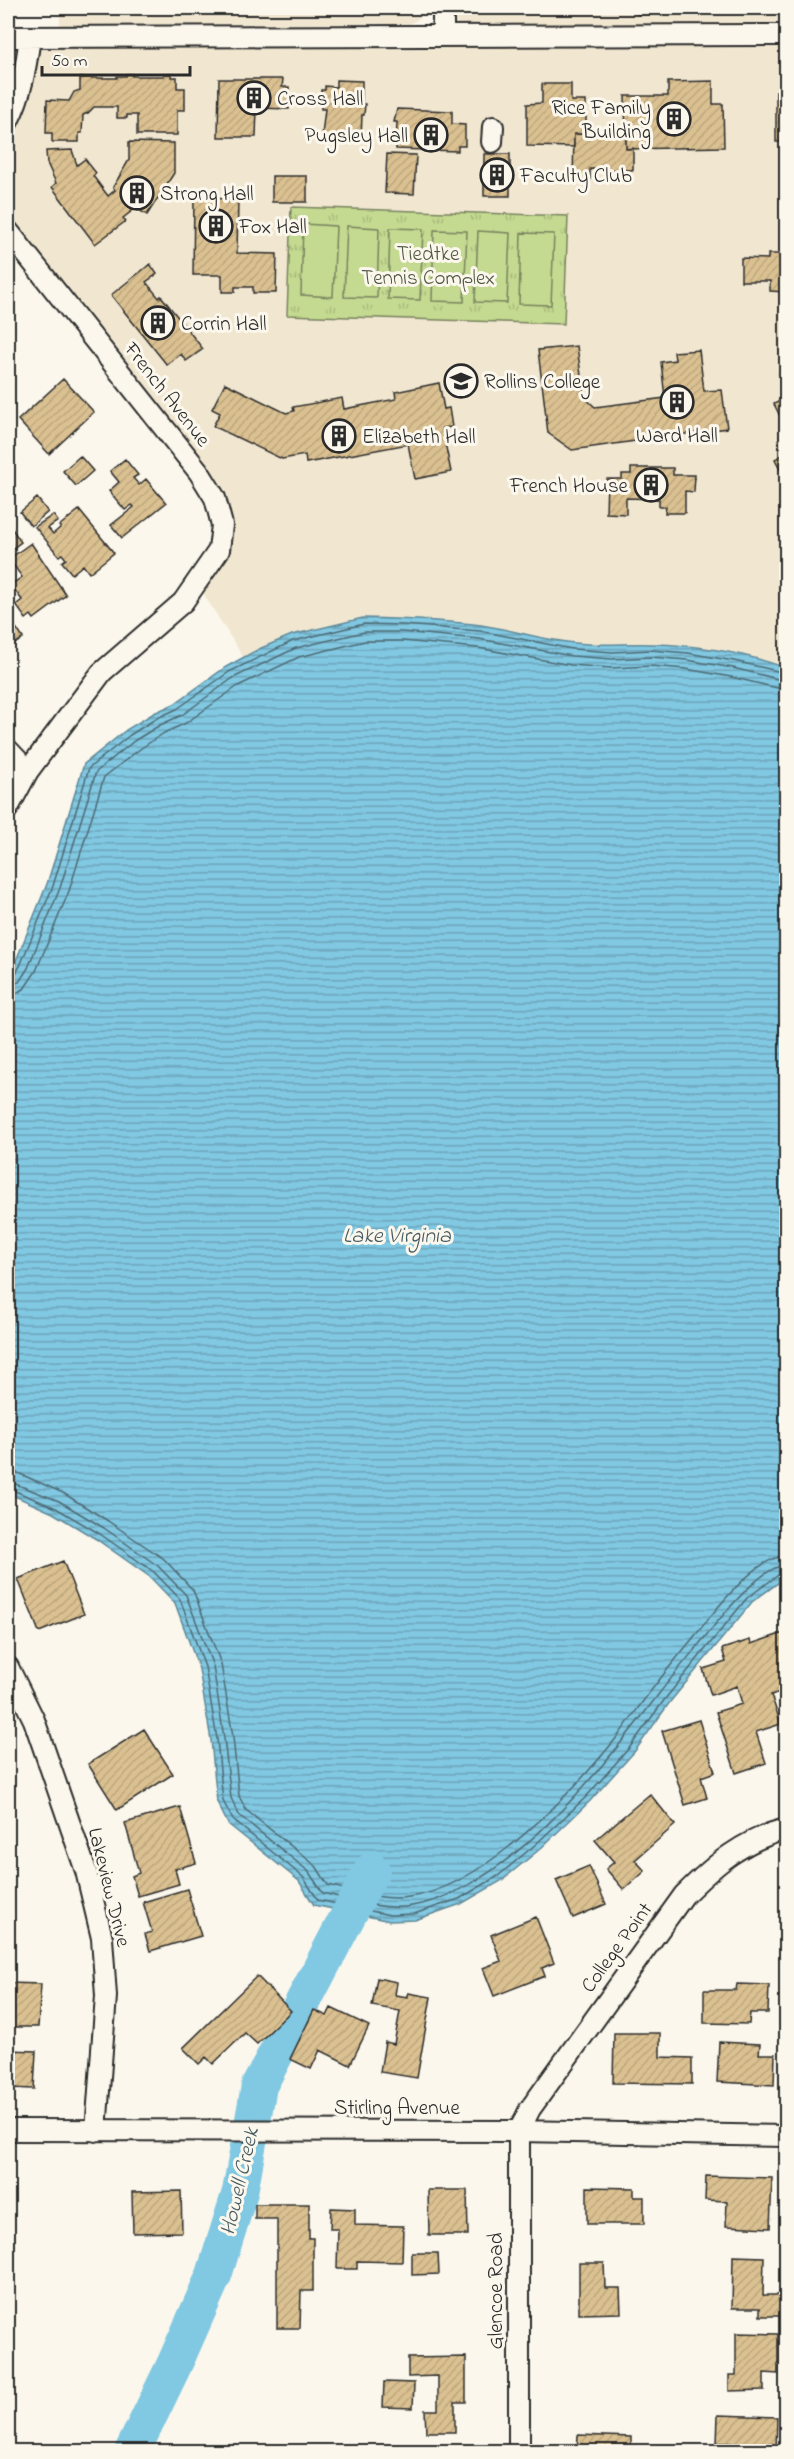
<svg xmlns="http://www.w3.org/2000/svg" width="794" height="2459" font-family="'Indie Flower',sans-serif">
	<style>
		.built { fill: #f1e7d1 }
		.park { fill: url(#park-tufts); stroke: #78825e; stroke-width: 1.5 }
		.pitch { fill: #c4da90; stroke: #78825e; stroke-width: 1.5 }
		.water { fill: url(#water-rules); stroke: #5f8999; stroke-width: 1.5 }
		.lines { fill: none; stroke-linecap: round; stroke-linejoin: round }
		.shore { stroke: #4d6a74; stroke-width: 1.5 }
		.river { stroke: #81c8e2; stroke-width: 36 }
		.building { fill: url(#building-hatch); stroke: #2b2b2b; stroke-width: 1.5 }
		.minor-casing { stroke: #2b2b2b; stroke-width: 24 }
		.minor { stroke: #fbf7ec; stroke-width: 20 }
		.labels { text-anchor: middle; stroke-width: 6; stroke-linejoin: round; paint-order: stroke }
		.poi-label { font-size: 21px; fill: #2b2b2b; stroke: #fbf7ec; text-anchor: start }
		.park-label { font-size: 21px; fill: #515744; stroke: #fbf7ec }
		.street-label { font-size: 21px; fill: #2b2b2b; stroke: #fbf7ec }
		.water-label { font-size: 22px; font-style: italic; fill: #455a62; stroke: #fbf7ec }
	</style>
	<defs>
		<pattern id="park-tufts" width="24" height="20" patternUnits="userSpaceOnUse" patternTransform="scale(1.5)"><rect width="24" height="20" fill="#c4da90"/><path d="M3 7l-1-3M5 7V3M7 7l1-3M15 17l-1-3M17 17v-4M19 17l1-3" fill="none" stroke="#a9bb7c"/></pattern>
		<pattern id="water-rules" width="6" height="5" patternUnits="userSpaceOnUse" patternTransform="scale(1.5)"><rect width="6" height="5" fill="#81c8e2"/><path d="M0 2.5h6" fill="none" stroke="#6aa3b7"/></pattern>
		<pattern id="building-hatch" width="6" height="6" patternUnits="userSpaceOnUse" patternTransform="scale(1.5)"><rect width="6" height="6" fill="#dbc191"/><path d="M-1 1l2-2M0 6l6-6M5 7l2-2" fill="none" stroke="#bca67d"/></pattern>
	</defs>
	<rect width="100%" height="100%" fill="#fbf7ec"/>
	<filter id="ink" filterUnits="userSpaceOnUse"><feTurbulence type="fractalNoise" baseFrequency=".0167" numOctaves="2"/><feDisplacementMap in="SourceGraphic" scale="12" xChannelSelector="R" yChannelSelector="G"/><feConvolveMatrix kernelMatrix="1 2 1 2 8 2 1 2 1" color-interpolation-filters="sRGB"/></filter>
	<g filter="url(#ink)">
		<!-- built -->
		<path class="built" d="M60,8H425L421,17L410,24L60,26Z
			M455,8H786V668L735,655L689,647L651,644L612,646L572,643L481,625L363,618L292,635L243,657L201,590L225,560L231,540L229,513L8,217V130L34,57L41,49L53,45H455Z"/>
		<!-- park -->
		<path class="park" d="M291,207L568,216L564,324L287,315Z"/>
		<!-- pitch -->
		<path class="pitch" d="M477,8H786V10L663,9L662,14H637V9Z
			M303,224L336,226L333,297L301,295Z
			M347,226L379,228L377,298L344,297Z
			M390,228L423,229L420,300L388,299Z
			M434,230L467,231L464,302L432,301Z
			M478,231L510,233L507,303L475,302Z
			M521,233L554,234L551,305L519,304Z"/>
		<!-- water -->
		<path class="water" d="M363,618C402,619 442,620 481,625C513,630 544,640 575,643C602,646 626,643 652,644C696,645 745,653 786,668V1577L752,1602L670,1702L635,1751L590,1801L540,1849L501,1881L461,1904L415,1920L390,1921L314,1905L299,1881L228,1824L217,1802L211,1740L199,1669L175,1603L150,1577L96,1539L53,1513L8,1493V976L15,963L47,884L84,764L126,730L154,713L174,704L226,667L259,649L292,635Z"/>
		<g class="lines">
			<!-- shore -->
			<path class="shore" d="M8,978L14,976L20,966L53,886L89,768L130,735L157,718L177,709L229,672L293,641L364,624L403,625L480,631L572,649L612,652L651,650L688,653L734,661L786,673
				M8,985L19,982L28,968L60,888L96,772L134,741L160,725L182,715L233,678L296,648L364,632H402L479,639L572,656L612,659L651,657L687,660L733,668L786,681
				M8,994L16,993L24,989L36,971L69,891L104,777L140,749L164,733L186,723L238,686L299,657L365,641H402L478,648L571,665L611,668L651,666L686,669L731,677L786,690
				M8,1472L18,1473L63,1493L108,1521L164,1559L193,1590L221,1664L233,1737L239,1796L246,1810L316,1866L328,1885C353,1891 383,1901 409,1897C483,1888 573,1792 618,1736C630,1720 641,1703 653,1688C671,1664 691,1641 710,1617C726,1597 760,1556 786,1556
				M8,1481L59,1501L104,1528L158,1566L186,1595L213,1666L224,1738L231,1798L239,1815L308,1871L323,1893C350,1900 384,1911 412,1906C507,1890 603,1768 658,1695C677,1670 698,1646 718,1621C732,1605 764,1566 786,1565
				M8,1488L56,1508L100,1534L154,1572L180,1599L205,1667L217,1739L223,1801L233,1820L303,1877L318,1900L390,1915L414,1914L459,1899L498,1876L536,1844L586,1797L630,1747L665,1699L747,1598L781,1573L786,1572"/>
			<!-- river -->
			<path class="river" d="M132,2452L175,2363L214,2275L240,2192L259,2086L372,1870"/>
		</g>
		<!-- building -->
		<path class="building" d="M637,8H662V14H637Z
			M126,74H132V76H164V74H171V77H177V88H185V110H177V135H137V115H127V118H117V107H94L88,113L83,115L82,133H79V142H52V133H46L47,100L69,101L74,92L80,90V78H117V76H126Z
			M219,79H283L282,87H289V109L257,108L256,137H218Z
			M336,80L362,81V104H365L364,115H362L361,138L324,137L322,135L325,109H321V90H325V86L336,87Z
			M713,81V104H723L724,147L626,149L625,96H668V82Z
			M542,84H571V101H586V134H574V147L527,146V104L542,103Z
			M776,91H786V142H776Z
			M397,109L452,111V124L465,125V146H458V151L396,149L397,122H394Z
			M574,134L626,135V149L633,148V170L590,169V182L573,181Z
			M129,142L174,143V173L147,215L136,208L123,218L126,221L95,244L52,187L56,183L47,163L46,151L72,150L77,165L85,159L96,173L93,176L108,196L115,190L113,187L129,160Z
			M387,154L416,155L414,194L385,193Z
			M484,154H510V196H484Z
			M272,176H307V202H272Z
			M194,198L238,199L237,253L277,254L276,293H253V287H235V292H222V275H193Z
			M768,254H786V292L770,291V281H741V258L768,259Z
			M150,264L157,274L146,282L159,298L161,296L203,349L186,361L181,354L167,365L111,295Z
			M577,346L584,397L595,407L665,398L661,362L675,360L674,352L699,350L704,391L722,390L727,428L572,450L548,433L538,350Z
			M786,369V386L779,373Z
			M63,379L94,412L49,454L18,420Z
			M225,383L286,413L294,411L293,407L342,398L344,409L396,399L395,392L439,383L444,409L449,408L452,427L442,428L451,472L415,479L408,444L306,463L305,455L282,459L213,426L220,413L212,409Z
			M786,398V428L774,404Z
			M786,453V481L775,459Z
			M80,456L93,471L76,486L63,471Z
			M125,459L138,475L133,478L139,485L146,479L166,503L122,538L111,525L134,507L132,505L125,510L109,491L119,482L110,471Z
			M631,468H673V475H695L694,492L685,491V513H665L666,507H659V499L626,498V514L606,513L607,479H622V474H631Z
			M37,498L48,512L31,526L20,512Z
			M79,510L114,553L89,573L83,565L72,574L62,562L66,559L62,554L59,556L35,527L53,515L58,521L48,528L53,534L61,527L59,526Z
			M8,523L21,542L8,552Z
			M31,543L66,595L34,619L31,615L26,619L16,605L22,600L11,585L22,577L9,559Z
			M8,616L23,638L8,649Z
			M63,1561L84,1614L39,1632L18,1579Z
			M786,1632V1690L771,1695L781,1724L756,1732L766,1763L736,1773L716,1712L742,1704L737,1686L711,1695L703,1669L726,1662L722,1649L750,1640L751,1644Z
			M699,1720L715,1772L701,1777L707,1798L685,1805L662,1731Z
			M144,1729L173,1774L117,1810L88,1764Z
			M650,1794L675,1825L635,1860L645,1871L624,1890L606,1869L614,1862L595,1840Z
			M180,1807L196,1863L175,1869L179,1884L138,1896L132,1876L139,1873L125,1823Z
			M589,1866L606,1904L573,1918L556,1880Z
			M187,1889L201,1936L150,1951L145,1934L152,1932L143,1902Z
			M536,1917L554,1963L542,1968L545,1976L494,1996L483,1968L501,1961L491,1935Z
			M257,1976L291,2011L257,2044L245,2033L213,2064L206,2057L199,2064L183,2048Z
			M377,1978L397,1982L395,1995L408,1997V1993L431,1997L417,2078L380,2072L385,2042L394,2044L400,2011L372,2006Z
			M8,1983L41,1984L38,2027H8Z
			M737,1984L769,1985L768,2013H750L749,2024L704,2023V1990H736Z
			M331,2008L369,2026L350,2065L320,2050L311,2069L290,2059L314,2010L327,2016Z
			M614,2033H660V2057L692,2058V2084L613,2083Z
			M719,2042L760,2044L759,2054H775L774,2085L717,2082Z
			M8,2050L36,2051L34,2089L8,2088Z
			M706,2176L772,2178L770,2228L726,2226L727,2201L705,2200Z
			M587,2187L634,2188V2197H644V2224H587Z
			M428,2190H467L468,2235H429Z
			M181,2191L182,2232L133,2233L132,2192Z
			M255,2204H309V2238H313V2291H301L300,2328H277V2219H255Z
			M331,2208L355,2209V2225L403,2226L402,2262L357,2261V2269H337L338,2229H330Z
			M412,2253H438L439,2274L412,2275Z
			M733,2256L764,2257L763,2295H783V2316H760V2308H732Z
			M579,2263H604L605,2288H620L621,2313L579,2314Z
			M736,2333L778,2334V2374L764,2373V2390L729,2391V2375H736Z
			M466,2357V2402H455V2432H426L425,2410H438V2376L408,2377V2358Z
			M384,2382L414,2383L413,2408L383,2407Z
			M718,2415L777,2417L776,2452H731V2443H717Z
			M578,2435L631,2437V2452H577Z"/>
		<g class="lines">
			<!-- minor casing -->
			<g class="minor-casing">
				<path id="minor" d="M443,36V8
					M8,37L786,35
					M8,121C22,94 26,66 30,37
					M492,142L493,127
					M8,231L199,472L215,498L222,525L219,550L183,602L102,672L28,771L8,808
					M8,750L28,771
					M8,1667L34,1720L86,1871L102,1938L106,1996L96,2131
					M8,2130L519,2131L786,2136
					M519,2452V2131L530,2109L684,1895C715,1864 743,1840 786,1829"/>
			</g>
			<!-- minor -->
			<use href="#minor" class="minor"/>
		</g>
	</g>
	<!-- icons -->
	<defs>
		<g id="building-ring" transform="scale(1.725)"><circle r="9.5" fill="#fbf7ec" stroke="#2b2b2b" stroke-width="1.5"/><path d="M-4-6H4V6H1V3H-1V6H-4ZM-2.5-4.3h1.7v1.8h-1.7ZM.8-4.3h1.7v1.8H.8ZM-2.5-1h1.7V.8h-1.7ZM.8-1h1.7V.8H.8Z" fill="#2b2b2b"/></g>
		<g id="university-ring" transform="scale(1.725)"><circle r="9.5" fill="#fbf7ec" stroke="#2b2b2b" stroke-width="1.5"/><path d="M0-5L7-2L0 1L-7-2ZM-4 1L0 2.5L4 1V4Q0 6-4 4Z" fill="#2b2b2b"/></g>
	</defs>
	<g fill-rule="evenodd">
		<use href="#building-ring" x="254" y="98"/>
		<use href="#building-ring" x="674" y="119"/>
		<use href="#building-ring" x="431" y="135"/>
		<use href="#building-ring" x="497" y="175"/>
		<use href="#building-ring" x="137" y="193"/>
		<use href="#building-ring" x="216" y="226"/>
		<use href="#building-ring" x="158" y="323"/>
		<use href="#university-ring" x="461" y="381"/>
		<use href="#building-ring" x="677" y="402"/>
		<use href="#building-ring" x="339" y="436"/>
		<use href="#building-ring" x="651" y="485"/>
	</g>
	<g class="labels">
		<!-- poi labels -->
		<g class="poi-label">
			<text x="277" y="105">Cross Hall</text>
			<text x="651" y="114" text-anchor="end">Rice Family<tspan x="651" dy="24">Building</tspan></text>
			<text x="408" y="142" text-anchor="end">Pugsley Hall</text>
			<text x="520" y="182">Faculty Club</text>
			<text x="160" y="200">Strong Hall</text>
			<text x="239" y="233">Fox Hall</text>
			<text x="181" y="330">Corrin Hall</text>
			<text x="484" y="388">Rollins College</text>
			<text x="677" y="442" text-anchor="middle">Ward Hall</text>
			<text x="362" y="443">Elizabeth Hall</text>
			<text x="628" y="492" text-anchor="end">French House</text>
		</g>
		<!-- park labels -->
		<g class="park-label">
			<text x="428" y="260">Tiedtke<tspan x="428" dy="24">Tennis Complex</tspan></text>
		</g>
		<!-- street labels -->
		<g class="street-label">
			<text transform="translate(168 394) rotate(52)" y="7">French Avenue</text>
			<text transform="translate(110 1887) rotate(76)" y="7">Lakeview Drive</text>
			<text transform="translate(616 1947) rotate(-54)" y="7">College Point</text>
			<text x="397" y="2114">Stirling Avenue</text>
			<text transform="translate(495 2291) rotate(-90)" y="7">Glencoe Road</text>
		</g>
		<!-- water labels -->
		<g class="water-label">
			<text x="397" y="1242">Lake Virginia</text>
			<text transform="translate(238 2181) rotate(-77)" y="8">Howell Creek</text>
		</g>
	</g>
	<!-- margin -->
	<rect width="794" height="2459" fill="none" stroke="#fbf7ec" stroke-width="30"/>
	<rect x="15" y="15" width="764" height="2429" fill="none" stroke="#2b2b2b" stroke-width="2" filter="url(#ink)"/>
	<!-- scale -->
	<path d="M42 66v9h148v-9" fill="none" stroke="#2b2b2b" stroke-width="3"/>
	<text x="51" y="66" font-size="18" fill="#2b2b2b" stroke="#fbf7ec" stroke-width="4.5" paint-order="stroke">50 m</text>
</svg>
